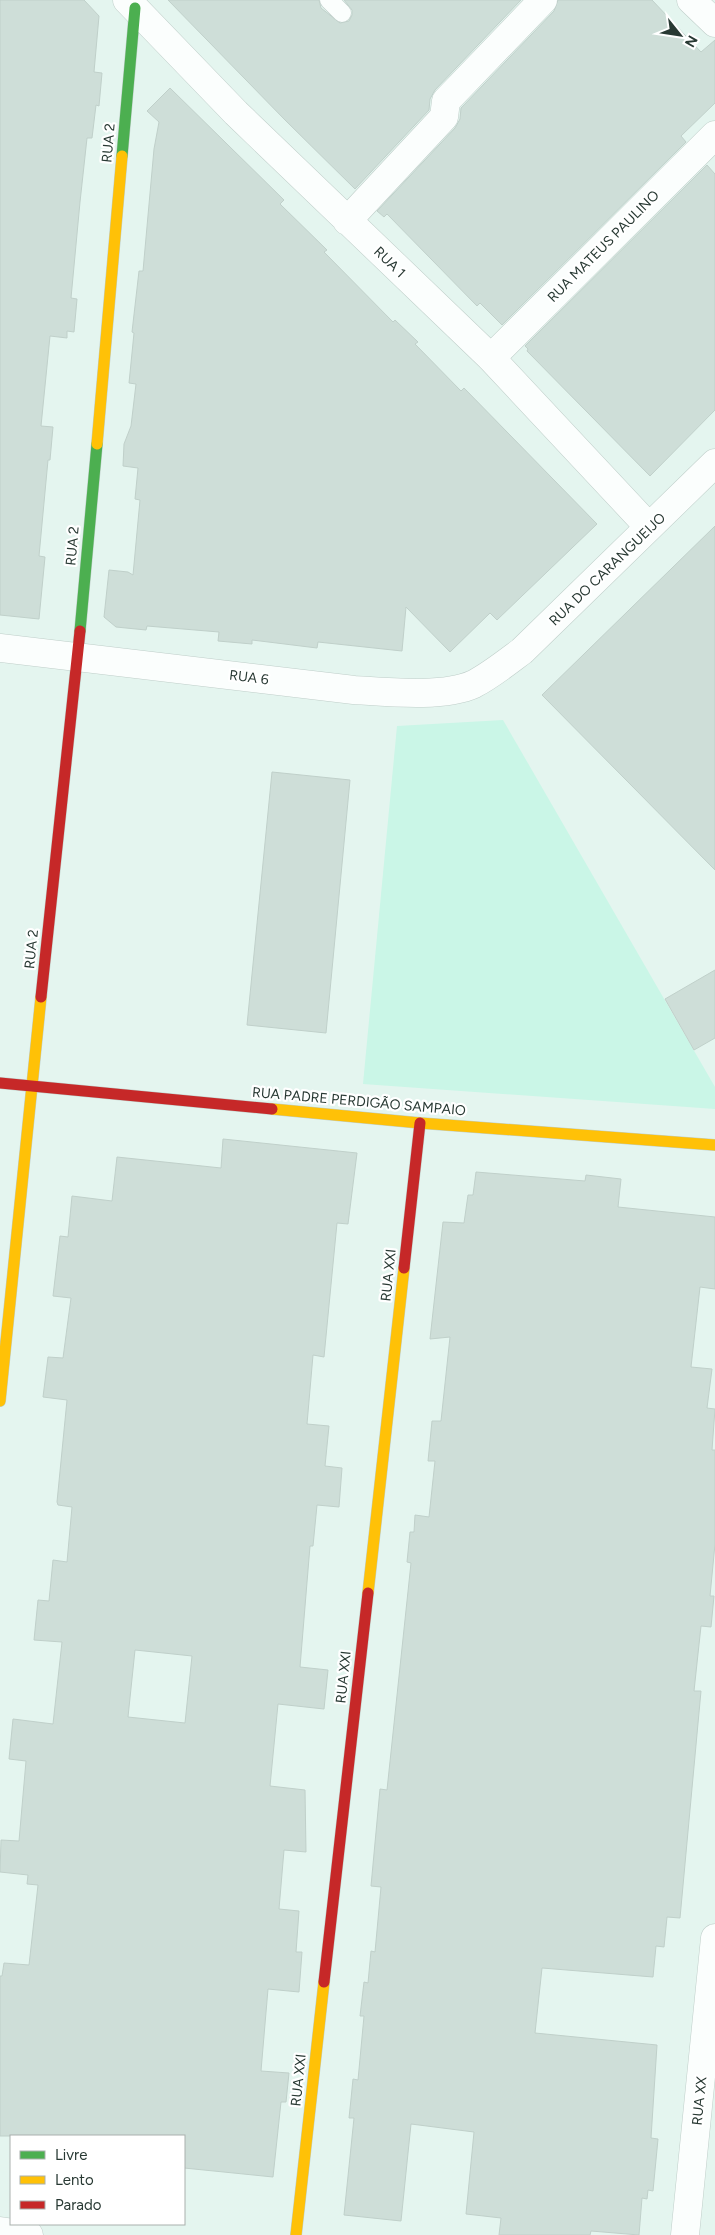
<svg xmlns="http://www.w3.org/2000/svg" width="715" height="2235" font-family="Figtree,sans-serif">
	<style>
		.green { fill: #caf6e7 }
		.building { fill: #ceded8; stroke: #c0d0ca; fill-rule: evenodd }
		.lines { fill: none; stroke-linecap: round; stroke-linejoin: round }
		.lane-casing { stroke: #bfcec9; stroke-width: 19 }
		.street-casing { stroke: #bfcec9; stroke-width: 29 }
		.fast-casing { stroke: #bfcec9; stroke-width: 12 }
		.slow-casing { stroke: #bfcec9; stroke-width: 12 }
		.jam-casing { stroke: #bfcec9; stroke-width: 12 }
		.lane { stroke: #fbfefd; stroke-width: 18 }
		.street { stroke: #fbfefd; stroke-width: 28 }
		.fast { stroke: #4caf50; stroke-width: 11 }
		.slow { stroke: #ffc107; stroke-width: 11 }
		.jam { stroke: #c62828; stroke-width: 11 }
		.labels { text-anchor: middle; stroke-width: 4.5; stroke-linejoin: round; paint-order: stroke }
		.street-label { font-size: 14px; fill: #283933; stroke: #fff }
	</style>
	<rect width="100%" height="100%" fill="#e4f5ef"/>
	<!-- green -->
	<path class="green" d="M503,720L715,1087V1109L363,1084L397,726Z"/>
	<!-- building -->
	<path class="building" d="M0,0H84L99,16L94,72L102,73L99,106L96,105L92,138H87L80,202L71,298L77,299L74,332L67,331V338L50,336L41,426L53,427L50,460H48L39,556L45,557L39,619L0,615Z
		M168,0H319L321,8L340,23L349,21L352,15V10L344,0H521L435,90L430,99L429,110L355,189L285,120Z
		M558,0H652L701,52L715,40V103L681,136L686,142L502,325L480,303L477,306L387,214L384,217L377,211L455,128L460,119L461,108L554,11Z
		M170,88L284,200L280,204L327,250L324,252L393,322L395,320L418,342L415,344L461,391L464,388L597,524L497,620L490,613L450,652L406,607L402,651L318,642L317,648L252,640V644L218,641L219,632L147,626L146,630L116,627L104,617L109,570L128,572L133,575L140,500L135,499L138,468L123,466L124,444L131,426L136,384L129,383L134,333L132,332L139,271H143L154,149L159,122L147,111Z
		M707,165L715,174V410L650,476L527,351L528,349L525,346Z
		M715,526V870L542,695Z
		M272,772L350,780L326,1033L247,1025Z
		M715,970V1038L694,1050L665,999Z
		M223,1139L357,1153L348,1224L337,1223L324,1357L313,1355L307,1424L329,1426L325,1466L342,1468L339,1507L317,1505L313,1546H310L300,1667L328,1670L324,1709L278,1704L270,1786L305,1790L306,1852L284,1850L279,1909L299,1911L296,1952H302L299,1992L268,1989L261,2071L289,2073L286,2102H281L273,2177L184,2168V2136H0V1976H2L4,1963L29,1965L38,1885L27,1884L28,1875L0,1872L1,1840L19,1841L26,1761L9,1759L13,1719L53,1724L62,1642L34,1640L38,1600L49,1601L53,1560L67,1562L72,1507L58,1505L57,1502L67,1400L43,1397L48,1357L63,1358L71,1298L53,1296L60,1236L68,1237L72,1196L112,1201L117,1157L221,1168ZM135,1650L192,1656L185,1723L128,1717Z
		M476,1172L585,1181L586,1175L621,1179L618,1207L715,1217V1289L700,1287L691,1367L712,1369L707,1408L715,1409L712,1450H715V1544L710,1596H714L711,1627L701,1626L694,1691H701L680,1918L667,1917L664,1947L656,1946L653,1977L542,1968L535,2033L657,2045L651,2138L658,2139L653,2191L648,2190L647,2199L642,2198L639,2235L591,2231L590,2235H499L501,2218L466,2214L474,2132L411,2124L401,2221L344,2215L354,2118H349L351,2099L353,2079L358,2080L364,2016H360L364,1982L368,1983L371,1951L375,1952L381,1887L371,1886L380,1789L387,1790L411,1563L407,1562L410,1532H414L415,1515L429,1517L435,1461H428L432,1421H441L450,1337L430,1339L443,1222L464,1223L468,1195H473Z"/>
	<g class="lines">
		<!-- lane casing -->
		<g class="lane-casing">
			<path id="lane" d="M329,0L342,13"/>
		</g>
		<!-- street casing -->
		<g class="street-casing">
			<path id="street" d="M127,0L236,113L491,358L649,527
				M691,0L715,23
				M347,221L444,117L446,101L543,0
				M491,358L715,135
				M0,648L354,690C387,692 444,698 474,684C491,675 506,663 522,651L715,463
				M0,2231L29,2235
				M685,2235L715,1938"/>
		</g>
		<!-- fast casing -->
		<g class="fast-casing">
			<path id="fast" d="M122,156L135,8
				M80,631L97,444"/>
		</g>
		<!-- slow casing -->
		<g class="slow-casing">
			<path id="slow" d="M97,444L122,156
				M272,1109L420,1123L715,1145
				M0,1401L41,997
				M368,1593L404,1268
				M296,2235L324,1982"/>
		</g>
		<!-- jam casing -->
		<g class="jam-casing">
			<path id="jam" d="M41,997L80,631
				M0,1083L272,1109
				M404,1268L420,1123
				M324,1982L368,1593"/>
		</g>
		<!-- lane -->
		<use href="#lane" class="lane"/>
		<!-- street -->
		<use href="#street" class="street"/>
		<!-- fast -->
		<use href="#fast" class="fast"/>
		<!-- slow -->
		<use href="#slow" class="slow"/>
		<!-- jam -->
		<use href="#jam" class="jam"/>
	</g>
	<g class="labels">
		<!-- street labels -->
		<g class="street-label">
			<text transform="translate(108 143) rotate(-85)" y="5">RUA 2</text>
			<text transform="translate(603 246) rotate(-45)" y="5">RUA MATEUS PAULINO</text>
			<text transform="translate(390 262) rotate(44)" y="5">RUA 1</text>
			<text transform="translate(72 546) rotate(-85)" y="5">RUA 2</text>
			<text transform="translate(607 569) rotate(-44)" y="5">RUA DO CARANGUEIJO</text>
			<text transform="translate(249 677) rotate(7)" y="5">RUA 6</text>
			<text transform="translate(31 949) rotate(-84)" y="5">RUA 2</text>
			<text transform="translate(359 1101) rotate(5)" y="5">RUA PADRE PERDIGÃO SAMPAIO</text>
			<text transform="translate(388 1275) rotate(-84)" y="5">RUA XXI</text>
			<text transform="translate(343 1677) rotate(-84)" y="5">RUA XXI</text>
			<text transform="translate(298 2080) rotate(-84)" y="5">RUA XXI</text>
			<text transform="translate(699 2101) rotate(-84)" y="5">RUA XX</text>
		</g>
	</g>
	<!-- legend -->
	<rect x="10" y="2135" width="175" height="90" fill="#ffffff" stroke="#a9b0ad"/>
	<rect x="20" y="2151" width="25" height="8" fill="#4caf50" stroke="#a9b0ad"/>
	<text x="55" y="2160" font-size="15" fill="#283933">Livre</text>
	<rect x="20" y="2176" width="25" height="8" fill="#ffc107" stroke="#a9b0ad"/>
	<text x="55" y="2185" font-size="15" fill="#283933">Lento</text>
	<rect x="20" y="2201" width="25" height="8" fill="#c62828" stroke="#a9b0ad"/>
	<text x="55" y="2210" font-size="15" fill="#283933">Parado</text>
	<!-- north arrow -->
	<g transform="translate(680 35) rotate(120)" stroke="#ffffff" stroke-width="4" paint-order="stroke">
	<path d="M0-4L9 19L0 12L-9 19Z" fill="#283933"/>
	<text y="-8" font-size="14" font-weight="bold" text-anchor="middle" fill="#283933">N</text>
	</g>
</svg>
